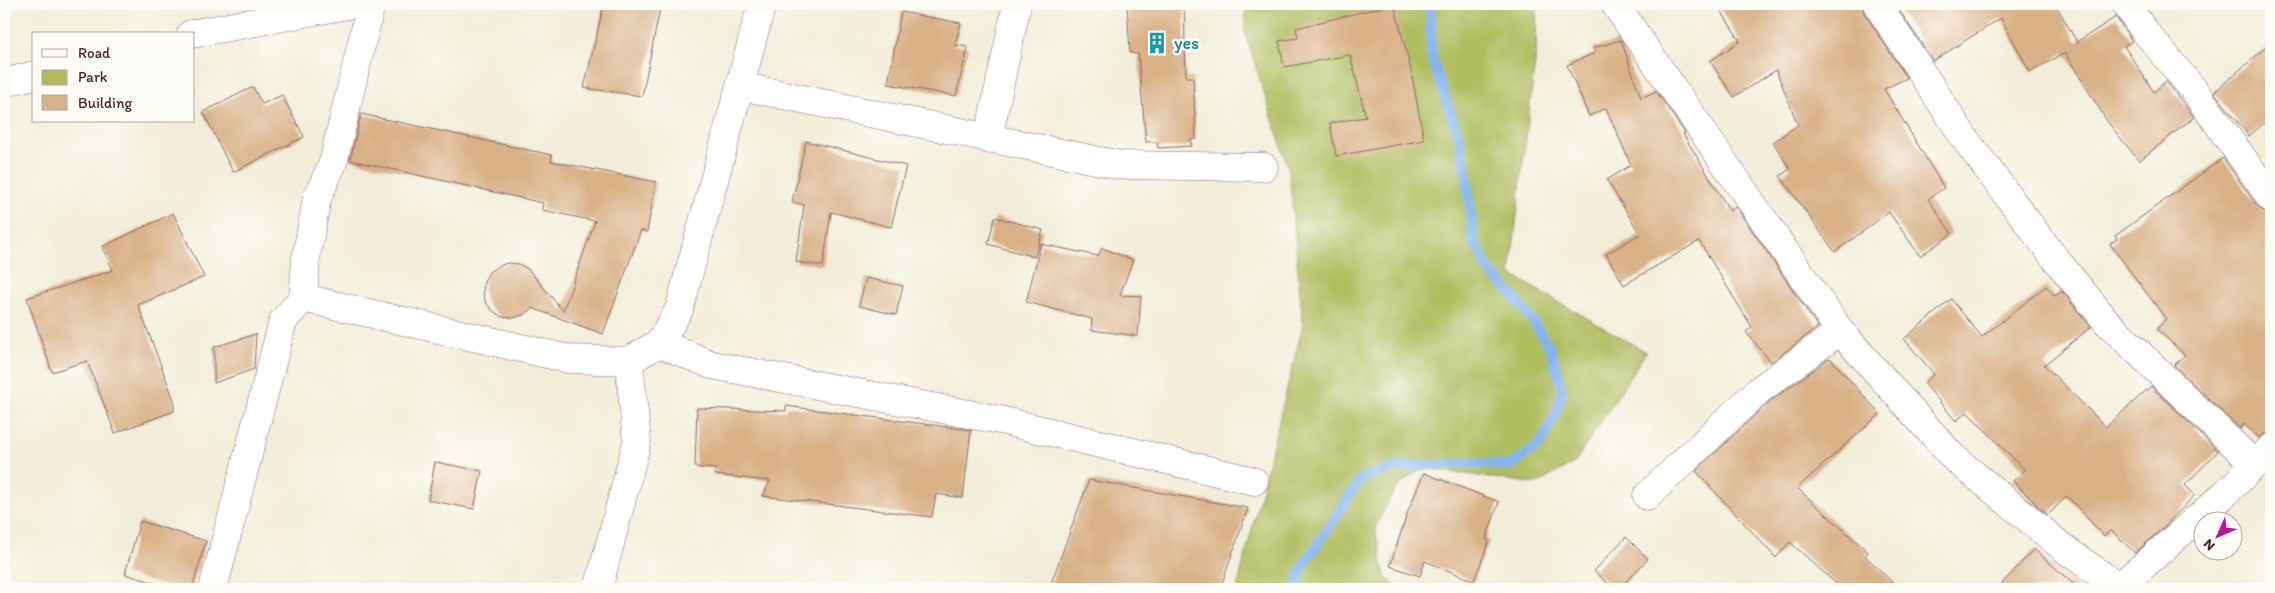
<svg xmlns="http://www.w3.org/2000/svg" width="2275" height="593" font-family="Itim,sans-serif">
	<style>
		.green { fill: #afbd5f; stroke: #7c6e45 }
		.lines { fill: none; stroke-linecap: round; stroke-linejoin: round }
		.stream { stroke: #83b4ef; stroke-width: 10 }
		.building { fill: #d9b187 }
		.minor-casing { stroke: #856768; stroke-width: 29 }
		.minor { stroke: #fff; stroke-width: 28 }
		.labels { text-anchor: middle; stroke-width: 5; stroke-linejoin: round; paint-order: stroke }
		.culture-label { font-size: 18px; fill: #0d838f; stroke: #fdfcf7; text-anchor: start }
	</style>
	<rect width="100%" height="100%" fill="#fdfcf7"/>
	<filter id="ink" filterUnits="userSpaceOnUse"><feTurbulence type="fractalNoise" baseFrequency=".02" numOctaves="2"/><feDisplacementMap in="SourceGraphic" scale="10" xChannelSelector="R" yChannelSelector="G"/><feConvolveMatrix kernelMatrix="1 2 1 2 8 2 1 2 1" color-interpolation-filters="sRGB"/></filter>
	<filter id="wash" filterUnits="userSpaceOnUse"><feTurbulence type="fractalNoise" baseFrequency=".0096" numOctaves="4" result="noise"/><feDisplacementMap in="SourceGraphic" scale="20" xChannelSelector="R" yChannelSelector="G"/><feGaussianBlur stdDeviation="1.12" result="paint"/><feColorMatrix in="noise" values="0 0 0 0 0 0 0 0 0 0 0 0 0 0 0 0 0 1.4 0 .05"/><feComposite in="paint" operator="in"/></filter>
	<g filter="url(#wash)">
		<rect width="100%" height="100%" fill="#f2edd8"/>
		<!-- green -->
		<path class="green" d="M1246,4H1537L1536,53L1510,274L1646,352L1575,462L1537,484L1421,468L1396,488L1375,527L1385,577L1398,589H1237L1303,325L1289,170L1244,30Z"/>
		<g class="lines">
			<!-- stream -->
			<path class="stream" d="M1295,589L1303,567L1361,479L1399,467L1473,463L1511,466L1541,444L1556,414L1563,391L1551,349L1533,321L1510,292L1489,270L1474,240L1467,175L1459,136L1432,58L1430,4"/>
		</g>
		<g id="blocks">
			<!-- building -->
			<path class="building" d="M604,4H661L642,96L584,88Z
				M1127,4H1184L1186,77H1193L1196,139H1190L1192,146L1158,148L1157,142H1146L1138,54L1130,53Z
				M1394,4L1410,66L1424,140L1336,156L1330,123L1366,117L1350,55L1284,67L1279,41L1298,38L1296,28Z
				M1717,4H1862L1864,13L1907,78L1884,89L1944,188L1928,199L1952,234L1920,256L1889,212L1835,252L1780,176L1790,169L1773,142L1798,125L1776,70L1734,97L1710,61L1740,41Z
				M1895,4H2055L2077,42L2116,17L2132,41L2124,46L2154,92L2166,81L2194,117L2139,161L2107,121L2065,53L2030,72L2001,18L1933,61Z
				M901,12L961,23L955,45L968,47L956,96L888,84Z
				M1621,40L1641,98L1656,91L1685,133L1683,134L1730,211L1736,207L1818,327L1771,362L1746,332L1752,327L1699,241L1624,285L1606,254L1640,234L1607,180L1631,165L1606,108L1589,116L1567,65L1595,53L1593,48Z
				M2271,43V117L2249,136L2214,92Z
				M253,87L262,104L282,95L304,137L233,172L203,112Z
				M361,114L552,155L551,161L656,182L647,232L641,230L603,334L532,308L523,315L513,318L502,317L493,311L486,303L483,293L484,282L489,272L498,266L508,263L519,264L528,269L563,311L595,221L542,210L543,203L350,160Z
				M806,141L906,166L891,227L831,212L823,266L796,262L804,205L792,202Z
				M2223,158L2258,207L2271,217V433H2266L2259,438L2244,424L2240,429L2174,365L2185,355L2157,329L2166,319L2110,244L2117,239L2115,236Z
				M173,213L204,277L138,305L174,400V411L115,433L87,361L52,372L27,298L113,270L102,247Z
				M995,217L1043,230L1035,257L988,244Z
				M1041,244L1098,256L1102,248L1133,260L1120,295L1141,296L1138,336L1091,330L1092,319L1026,302Z
				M866,278L903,286L896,315L859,306Z
				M2046,286L2055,296L2062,291L2091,327L2044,365L2106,427L2151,386L2218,451L2185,485L2195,495L2165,526L2135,553L2111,530L2104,536L2067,496L2048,515L2041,509L2013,481L2025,470L1967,412L1956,421L1924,383L1934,374L1904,339L1951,299L1982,337Z
				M256,334L254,369L214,383V347Z
				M1830,358L1880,414L1797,488L1868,552L1865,556L1900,589H1842L1790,542L1776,558L1696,471L1769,402Z
				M786,406L971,430L963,498L936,494L932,517L763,496L770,481L715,475L716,469L695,467L697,408L786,411Z
				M435,462L482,471L474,509L428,500Z
				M1424,473L1499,502L1486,539L1489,541L1474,581L1425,561L1420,576L1390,566L1408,511Z
				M1089,480L1248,508L1220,589H1049Z
				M140,521L206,541L192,589H175L125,574Z
				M1626,537L1648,559L1619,589H1614L1594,571Z
				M2034,549L2079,589H1997Z"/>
		</g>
	</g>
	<g filter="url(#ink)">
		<use href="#blocks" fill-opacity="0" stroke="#856768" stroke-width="1"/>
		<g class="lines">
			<!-- minor casing -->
			<g class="minor-casing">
				<path id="minor" d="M371,4L333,163L317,198L306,258L303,298L569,359L629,361L659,343L679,310L762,4
					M1615,4L1840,331L1953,457L2066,550L2119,587
					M1877,4L1965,139L2054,257L2107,322L2255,465
					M2126,4L2143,29L2194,90L2271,198
					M191,34L353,4
					M4,83L34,75
					M740,86L1119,165L1264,167
					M988,139L1017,4
					M659,343L712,365L1000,420L1254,481
					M1647,496L1759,390L1840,331
					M213,589L283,321L303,298
					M598,589L637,442L629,361
					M2117,589L2227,492L2271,448"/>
			</g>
			<!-- minor -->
			<use href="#minor" class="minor"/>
		</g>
	</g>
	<!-- icons -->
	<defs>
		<g id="building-bare" transform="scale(1.725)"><path d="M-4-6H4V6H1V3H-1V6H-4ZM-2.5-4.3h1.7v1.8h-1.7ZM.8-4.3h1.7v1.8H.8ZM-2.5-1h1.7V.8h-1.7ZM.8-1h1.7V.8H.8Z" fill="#0f9aa8" stroke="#fdfcf7" stroke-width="2.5" paint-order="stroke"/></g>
	</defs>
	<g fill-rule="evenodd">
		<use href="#building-bare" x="1157" y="43"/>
	</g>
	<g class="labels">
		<!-- culture labels -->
		<g class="culture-label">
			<text x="1174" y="49">yes</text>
		</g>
	</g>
	<!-- margin -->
	<rect width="2275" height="593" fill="none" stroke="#fdfcf7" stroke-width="20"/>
	<!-- legend -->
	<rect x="32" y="32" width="162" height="90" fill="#fdfcf7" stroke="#b5a4a5"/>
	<rect x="42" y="49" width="25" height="8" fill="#ffffff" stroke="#b5a4a5"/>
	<text x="78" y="58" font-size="15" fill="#4a1f2b">Road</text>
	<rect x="42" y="70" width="25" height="15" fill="#afbd5f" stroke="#b5a4a5"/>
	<text x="78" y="82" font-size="15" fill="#4a1f2b">Park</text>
	<rect x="42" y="95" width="25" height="15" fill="#d9b187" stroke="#b5a4a5"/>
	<text x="78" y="108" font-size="15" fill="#4a1f2b">Building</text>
	<!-- north arrow -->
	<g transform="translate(2218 536) rotate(225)"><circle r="24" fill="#fdfcf7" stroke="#b5a4a5"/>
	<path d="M0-4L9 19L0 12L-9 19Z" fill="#b5179e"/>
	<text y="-8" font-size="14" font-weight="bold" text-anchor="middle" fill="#4a1f2b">N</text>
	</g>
</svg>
